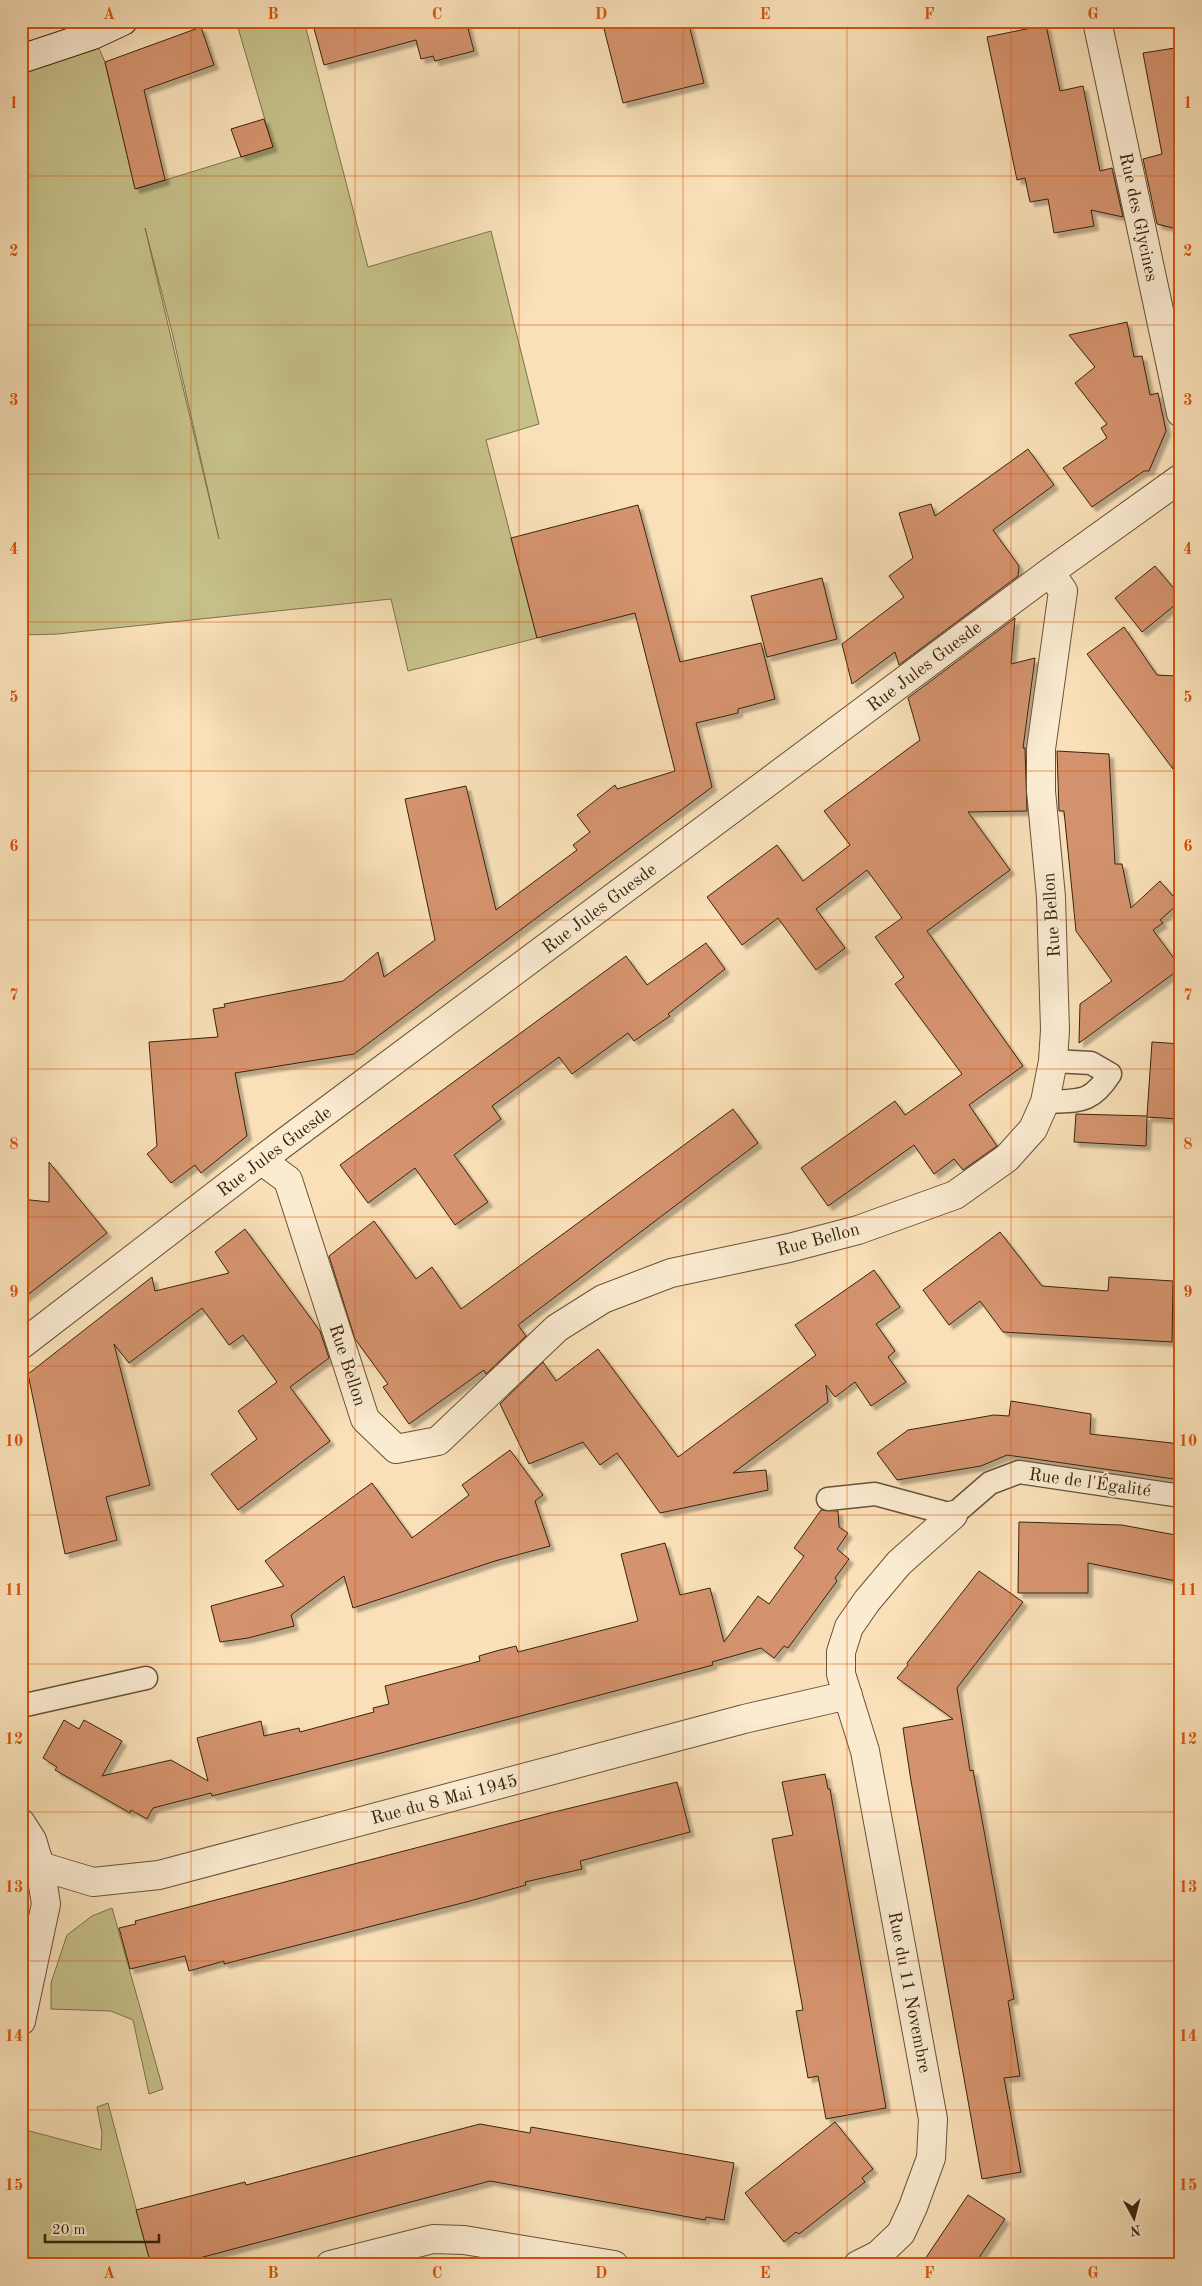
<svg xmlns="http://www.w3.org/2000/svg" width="1202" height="2286" font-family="'Old Standard TT',serif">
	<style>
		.green { fill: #c6c089; stroke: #7f724c; fill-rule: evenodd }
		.building { fill: #d4936e; stroke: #38230e; filter: url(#shadow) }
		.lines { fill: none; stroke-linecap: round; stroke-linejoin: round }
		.lane-casing { stroke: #685238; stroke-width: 25 }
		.street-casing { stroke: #685238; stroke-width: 30 }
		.secondary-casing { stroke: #38230e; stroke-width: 30 }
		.lane { stroke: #fbebd1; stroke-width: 22 }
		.street { stroke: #fbebd1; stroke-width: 28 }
		.secondary { stroke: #fbebd1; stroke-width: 28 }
		.grid { fill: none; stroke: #d6540c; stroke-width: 1; stroke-opacity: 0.55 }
		.labels { text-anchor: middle; stroke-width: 4; stroke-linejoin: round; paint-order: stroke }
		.street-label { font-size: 18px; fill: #38230e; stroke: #fbebd1 }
		.neatline { fill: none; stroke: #d6540c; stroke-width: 2 }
		.grid-label { font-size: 16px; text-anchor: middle; font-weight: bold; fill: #d6540c }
	</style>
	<defs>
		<filter id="shadow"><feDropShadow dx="4.5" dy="4.5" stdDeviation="1" flood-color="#0004"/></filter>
	</defs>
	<rect width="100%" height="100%" fill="#f9e0b8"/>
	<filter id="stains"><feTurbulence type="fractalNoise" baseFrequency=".004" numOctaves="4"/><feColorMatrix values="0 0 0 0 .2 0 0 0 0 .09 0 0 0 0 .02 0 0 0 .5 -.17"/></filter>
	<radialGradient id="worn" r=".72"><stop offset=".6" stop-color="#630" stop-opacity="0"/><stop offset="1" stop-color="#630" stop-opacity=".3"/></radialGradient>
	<!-- green -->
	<path class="green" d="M236,21H304L368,267L491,231L539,424L486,440L537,638L408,671L391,599L58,634L21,635V59L93,35L105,62L136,189L273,147ZM145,228L172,332L219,539Z
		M112,1908L163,2089L149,2094L133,2020L111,2011L51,2009V1983L67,1935L92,1916Z
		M108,2103L151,2265H21L22,2129L101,2150L102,2133L97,2107Z"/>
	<!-- building -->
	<path class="building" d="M312,21H466L474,51L435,61L433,56L421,59L416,40L324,65Z
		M602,21H688L704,83L623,103Z
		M1046,25L1060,91L1083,86L1100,171L1112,168L1123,217L1091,210L1094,226L1054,233L1048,199L1030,202L1025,178L1017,180L987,37Z
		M201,27L214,65L144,90L165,180L135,189L105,62Z
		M1181,47V230L1157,224L1143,159L1162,154L1143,53Z
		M264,119L273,147L241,157L231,129Z
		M1127,322L1134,357L1142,356L1150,395L1158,393L1166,431L1149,471H1144L1092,507L1063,468L1107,438L1101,428L1107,424L1075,383L1095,367L1069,335Z
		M1028,449L1054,485L993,530L1019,566L1018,576L899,665L895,652L852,684L842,644L904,597L889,576L913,558L899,513L931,504L935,516Z
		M638,505L680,662L761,643L775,699L738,709V713L696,723L712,787L354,1054L235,1073L247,1136L201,1173L195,1165L171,1183L147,1154L157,1146L149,1042L218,1037L213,1009L225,1007L224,1004L343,981L378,952L384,977L435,940L405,799L466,786L496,910L577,850L573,845L590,832L577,815L615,785L617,789L675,771L635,613L537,638L511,538Z
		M1155,566L1181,597V600L1142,632L1115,598Z
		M822,578L837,639L767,657L751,596Z
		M1015,618L1011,664L1035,658L1023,748H1025L1027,811L968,812L1010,870L927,931L1023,1066L969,1105L997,1146L963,1170L954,1159L934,1174L914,1145L828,1206L801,1168L895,1101L905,1115L962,1074L895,984L904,977L875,937L902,918L867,870L816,909L845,948L816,970L778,918L742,945L707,897L777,845L803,881L850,845L824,811L920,740L908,698Z
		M1124,627L1157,675L1176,676L1175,692H1178L1173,769L1087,654Z
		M1057,751L1109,754L1115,864H1122L1131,908L1160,881L1179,903L1160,920L1163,923L1153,930L1181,968L1079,1043L1080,1004L1112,981L1076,931L1064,811H1059Z
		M706,943L725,969L668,1014L670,1016L634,1041L628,1033L572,1074L559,1057L492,1106L501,1119L454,1155L488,1202L455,1225L415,1168L368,1203L340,1165L626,956L647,985Z
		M1152,1042L1181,1044L1179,1119L1147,1117L1146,1146L1074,1142L1076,1114L1147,1116Z
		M733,1109L758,1143L518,1325L526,1336L486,1374L484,1370L409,1424L383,1387L388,1384L355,1339L329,1256L374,1221L416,1279L432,1267L461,1309Z
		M49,1162L107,1233L21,1300V1199L49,1202Z
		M245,1229L320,1331L329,1358L290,1387L330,1441L238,1510L211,1474L257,1439L238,1411L277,1382L243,1335L229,1345L202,1308L129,1363L114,1344L150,1485L106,1497L117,1540L65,1554L28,1374L152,1277L155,1291L229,1273L215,1252Z
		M1000,1232L1042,1286L1108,1291L1109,1277L1173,1281L1172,1342L1003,1332L980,1301L949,1325L923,1290Z
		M874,1270L900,1307L876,1324L895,1351L888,1357L906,1382L871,1406L855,1382L835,1397L826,1385L828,1402L733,1473L766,1470L768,1490L660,1513L617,1453L600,1465L583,1442L529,1464L500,1404L543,1362L556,1381L598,1349L678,1457L816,1355L795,1325Z
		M1011,1401L1091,1414L1090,1434L1181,1444V1480L1007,1455L981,1466L897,1480L877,1453L908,1430L994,1415L1009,1416Z
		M510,1450L543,1495L535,1501L550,1546L495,1561L353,1608L344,1576L291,1615L294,1626L248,1638L220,1642L211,1606L284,1586L265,1561L372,1483L412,1538L469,1495L462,1485Z
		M821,1510L838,1511L839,1527L848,1533L837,1549L849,1559L835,1578L837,1581L788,1648L784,1646L774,1658L761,1648L712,1662L713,1665L385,1752L212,1796L211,1793L153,1808L147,1819L131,1810L130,1813L55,1770L57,1767L43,1758L64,1720L79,1729L84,1720L122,1741L102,1776L171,1760L208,1781L197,1738L261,1721L264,1736L299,1728L300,1732L374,1712L373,1708L389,1704L385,1686L480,1661L479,1656L496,1651L516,1646L518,1652L638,1621L621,1554L665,1543L680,1595L710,1588L724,1642L758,1596L769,1604L804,1556L794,1548Z
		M1019,1522L1122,1525L1181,1536V1582L1088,1563V1593H1018Z
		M979,1571L1023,1602L957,1688L970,1771L973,1770L1004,1941L1014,1999L1008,2001L1020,2076L1004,2078L1021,2172L982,2179L911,1781L903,1728L953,1719L897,1678L908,1665L907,1663Z
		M825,1774L828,1789H830L886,2108L826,2119L818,2076L808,2078L796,2011L803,2010L772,1839L793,1835L782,1782Z
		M677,1782L690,1832L580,1861L582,1869L525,1882L526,1885L470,1901L224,1964V1961L189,1971L185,1956L130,1969L119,1928L136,1924L135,1921L550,1813Z
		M835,2122L873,2169L862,2178L865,2182L799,2234L796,2232L784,2242L745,2193Z
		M480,2124L530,2133L531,2127L734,2163L724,2220L706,2217L705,2220L490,2181L173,2265H151L136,2210L245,2182L246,2185Z
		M968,2195L1005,2219L974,2265H921Z"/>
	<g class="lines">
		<!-- lane casing -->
		<g class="lane-casing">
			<path id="lane" d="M1045,1102C1078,1100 1090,1105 1110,1074L1091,1063L1053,1061
				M828,1499L875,1494L953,1515L990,1483L1019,1472L1181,1496
				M21,1706L146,1678"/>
		</g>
		<!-- street casing -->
		<g class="street-casing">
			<path id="street" d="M1097,21L1181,413
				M261,1160L288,1180L365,1419L396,1449L438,1441L557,1328L603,1299L671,1273L789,1248L858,1230L955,1195L1007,1158L1033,1129L1045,1102L1053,1061L1055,1030L1051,897L1041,791V749L1063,591L1050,572
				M21,1345L281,1145L1050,572L1181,478
				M21,1823L32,1840L40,1866L46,1904L21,2021
				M40,1866L93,1882L159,1875L744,1719L848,1695
				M330,2265L433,2239L464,2240L614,2265
				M858,2265L878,2255L901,2233L913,2207L931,2158L933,2119L865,1751L841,1674V1652L849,1627L867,1601L899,1563L953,1515"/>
		</g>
		<!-- secondary casing -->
		<g class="secondary-casing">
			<path id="secondary" d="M21,59L93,35L123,21"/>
		</g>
		<!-- lane -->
		<use href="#lane" class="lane"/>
		<!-- street -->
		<use href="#street" class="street"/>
		<!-- secondary -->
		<use href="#secondary" class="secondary"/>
	</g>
	<!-- grid -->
	<path class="grid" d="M191,21V2265M355,21V2265M519,21V2265M683,21V2265M847,21V2265M1011,21V2265M21,176H1181M21,325H1181M21,474H1181M21,622H1181M21,771H1181M21,920H1181M21,1069H1181M21,1217H1181M21,1366H1181M21,1515H1181M21,1664H1181M21,1812H1181M21,1961H1181M21,2110H1181"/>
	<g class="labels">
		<!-- street labels -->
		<g class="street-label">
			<text transform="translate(1139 217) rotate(78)" y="6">Rue des Glycines</text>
			<text transform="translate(924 666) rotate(-37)" y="6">Rue Jules Guesde</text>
			<text transform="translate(599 908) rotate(-37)" y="6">Rue Jules Guesde</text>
			<text transform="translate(1051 915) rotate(-94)" y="6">Rue Bellon</text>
			<text transform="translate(274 1151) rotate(-37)" y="6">Rue Jules Guesde</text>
			<text transform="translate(818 1239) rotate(-15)" y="6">Rue Bellon</text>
			<text transform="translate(348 1365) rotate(72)" y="6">Rue Bellon</text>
			<text transform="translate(1090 1482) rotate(8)" y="6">Rue de l'Égalité</text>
			<text transform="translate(444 1799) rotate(-15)" y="6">Rue du 8 Mai 1945</text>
			<text transform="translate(910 1992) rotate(79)" y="6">Rue du 11 Novembre</text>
		</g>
	</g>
	<!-- margin -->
	<rect width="1202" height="2286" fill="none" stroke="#f9e0b8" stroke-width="55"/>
	<!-- north arrow -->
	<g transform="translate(1134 2218) rotate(173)" stroke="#fbebd1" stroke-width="4" paint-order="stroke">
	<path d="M0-4L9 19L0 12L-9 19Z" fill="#38230e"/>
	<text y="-8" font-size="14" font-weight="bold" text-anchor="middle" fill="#38230e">N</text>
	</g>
	<!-- scale -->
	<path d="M45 2234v8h114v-8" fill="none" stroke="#38230e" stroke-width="2.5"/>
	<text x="52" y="2234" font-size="15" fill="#38230e" stroke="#fbebd1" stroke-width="4" paint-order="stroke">20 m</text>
	<rect x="28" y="28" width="1146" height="2230" class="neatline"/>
	<g class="grid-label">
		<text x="109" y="19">A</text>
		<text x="273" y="19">B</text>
		<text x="437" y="19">C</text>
		<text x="601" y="19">D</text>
		<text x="765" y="19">E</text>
		<text x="929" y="19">F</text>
		<text x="1093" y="19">G</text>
		<text x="14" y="108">1</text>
		<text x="1188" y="108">1</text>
		<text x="14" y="256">2</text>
		<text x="1188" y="256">2</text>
		<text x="14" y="405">3</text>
		<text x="1188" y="405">3</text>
		<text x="14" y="554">4</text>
		<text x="1188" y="554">4</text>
		<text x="14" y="702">5</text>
		<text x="1188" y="702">5</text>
		<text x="14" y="851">6</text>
		<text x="1188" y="851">6</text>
		<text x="14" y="1000">7</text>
		<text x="1188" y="1000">7</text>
		<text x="14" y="1149">8</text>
		<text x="1188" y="1149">8</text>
		<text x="14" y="1297">9</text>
		<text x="1188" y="1297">9</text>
		<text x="14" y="1446">10</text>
		<text x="1188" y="1446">10</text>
		<text x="14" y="1595">11</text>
		<text x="1188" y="1595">11</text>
		<text x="14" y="1744">12</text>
		<text x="1188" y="1744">12</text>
		<text x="14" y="1892">13</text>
		<text x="1188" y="1892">13</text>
		<text x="14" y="2041">14</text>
		<text x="1188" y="2041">14</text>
		<text x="14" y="2190">15</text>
		<text x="1188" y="2190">15</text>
		<text x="109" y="2278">A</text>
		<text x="273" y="2278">B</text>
		<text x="437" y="2278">C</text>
		<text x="601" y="2278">D</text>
		<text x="765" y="2278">E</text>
		<text x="929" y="2278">F</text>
		<text x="1093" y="2278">G</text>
	</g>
	<rect width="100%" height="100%" filter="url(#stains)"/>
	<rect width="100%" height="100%" fill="url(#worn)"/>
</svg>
